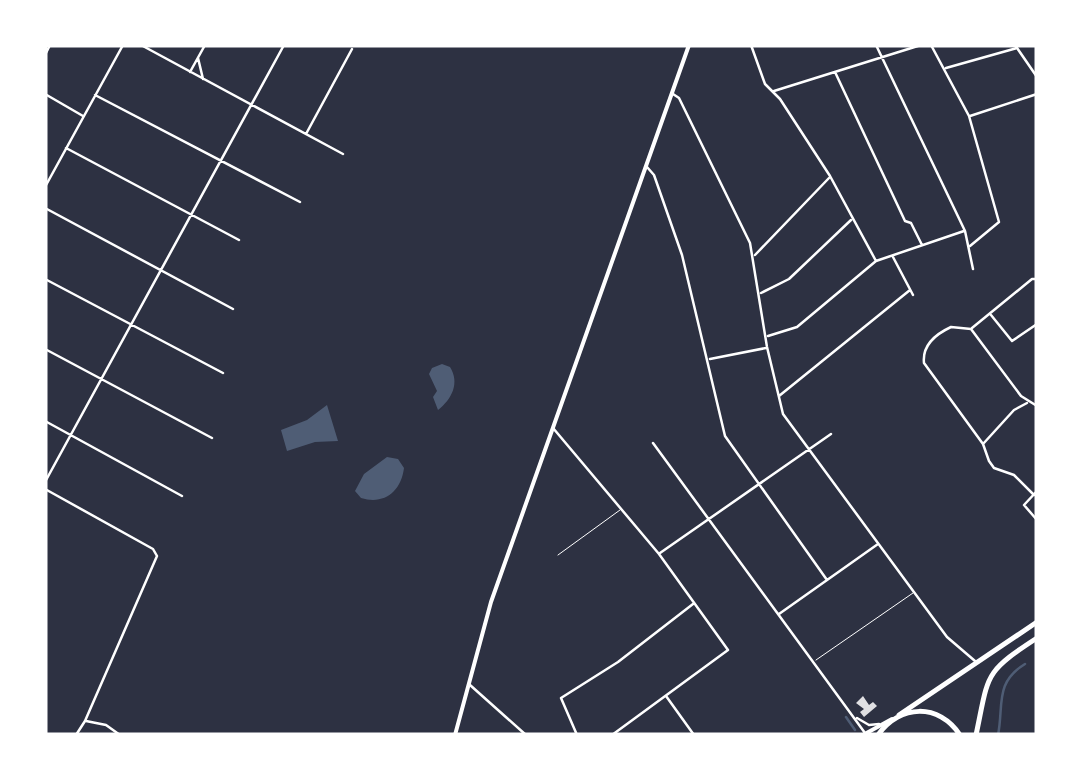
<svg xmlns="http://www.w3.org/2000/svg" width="1082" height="780" font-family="'PT Serif',serif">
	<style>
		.water { fill: #4f5d75 }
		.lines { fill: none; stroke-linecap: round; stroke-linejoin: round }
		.stream { stroke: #4f5d75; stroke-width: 2.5 }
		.building { fill: #e0e0e3 }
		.service { stroke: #fff; stroke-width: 1 }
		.minor { stroke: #fff; stroke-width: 2.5 }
		.secondary { stroke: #fff; stroke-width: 4 }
		.primary { stroke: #fff; stroke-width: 4 }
		.motorway { stroke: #fff; stroke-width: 5 }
	</style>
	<rect width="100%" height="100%" fill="#2d3142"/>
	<!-- water -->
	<path class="water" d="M442,364L450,367C460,383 452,399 438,410L433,397L437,391L429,374L432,368Z
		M327,405L338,441L315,442L287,451L281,430L307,420Z
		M387,457L398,459L404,468C401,492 384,505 361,498L355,491L364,474Z"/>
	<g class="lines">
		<!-- stream -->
		<path class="stream" d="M846,717L855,730
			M998,735C1004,706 994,683 1025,664"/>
	</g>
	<!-- building -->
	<path class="building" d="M863,696L869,705L873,702L877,706L864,717L860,712L864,709L856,703Z"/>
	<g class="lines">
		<!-- service -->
		<path class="service" d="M558,555L620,510
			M816,660L913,593"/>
		<!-- minor -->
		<path class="minor" d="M141,45L343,154
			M751,45L765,84L780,99L830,176L876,261
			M876,45L965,231L973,269
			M931,45L969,116L999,222L970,246
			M1015,45L1037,77
			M45,55L50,45
			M198,58L203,79
			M946,68L1017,48
			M190,72L205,45
			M835,72L905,221L911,223L922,245
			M774,91L921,45
			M45,94L83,116
			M673,94L679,98L750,243L767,347L783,414L947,637L975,661
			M95,95L300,202
			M970,116L1037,94
			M306,134L352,49
			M66,148L239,240
			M647,167L654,175L682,255L725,436L827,580
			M45,187L123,45
			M45,208L233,309
			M755,255L829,178
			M893,257L913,295
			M45,279L223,373
			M761,293L789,279L851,220
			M991,315L1012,341L1037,324
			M972,328L1032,279H1037
			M768,336L797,327L876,261L964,231
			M45,349L212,438
			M710,359L766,348
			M779,396L910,290
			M45,421L182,496
			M553,428L659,554L728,650L612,735
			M653,443L865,733
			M983,444L1014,410L1027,403
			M45,482L284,45
			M45,489L153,549L157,556L85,721L76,735
			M1037,491L1024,505L1037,520
			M1034,495L1014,475L994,468L989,461L983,444L924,363C922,345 936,334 951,327L971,329L1021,396L1037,406
			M660,553L831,434
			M779,614L878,544
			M470,685L526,735
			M666,696L694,735
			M857,718L869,725L879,724
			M86,721L106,725L120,735
			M577,735L561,698L618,662L693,604"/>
		<!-- secondary -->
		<path class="secondary" d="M455,735L491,602L689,45"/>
		<!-- primary -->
		<path class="primary" d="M863,735L892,719"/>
		<!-- motorway -->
		<path class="motorway" d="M899,715L1037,622
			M878,735C900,704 939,703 960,735
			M976,735C989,674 983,673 1037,638"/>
	</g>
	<!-- border -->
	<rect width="1082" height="780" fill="none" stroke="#ffffff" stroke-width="95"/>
</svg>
